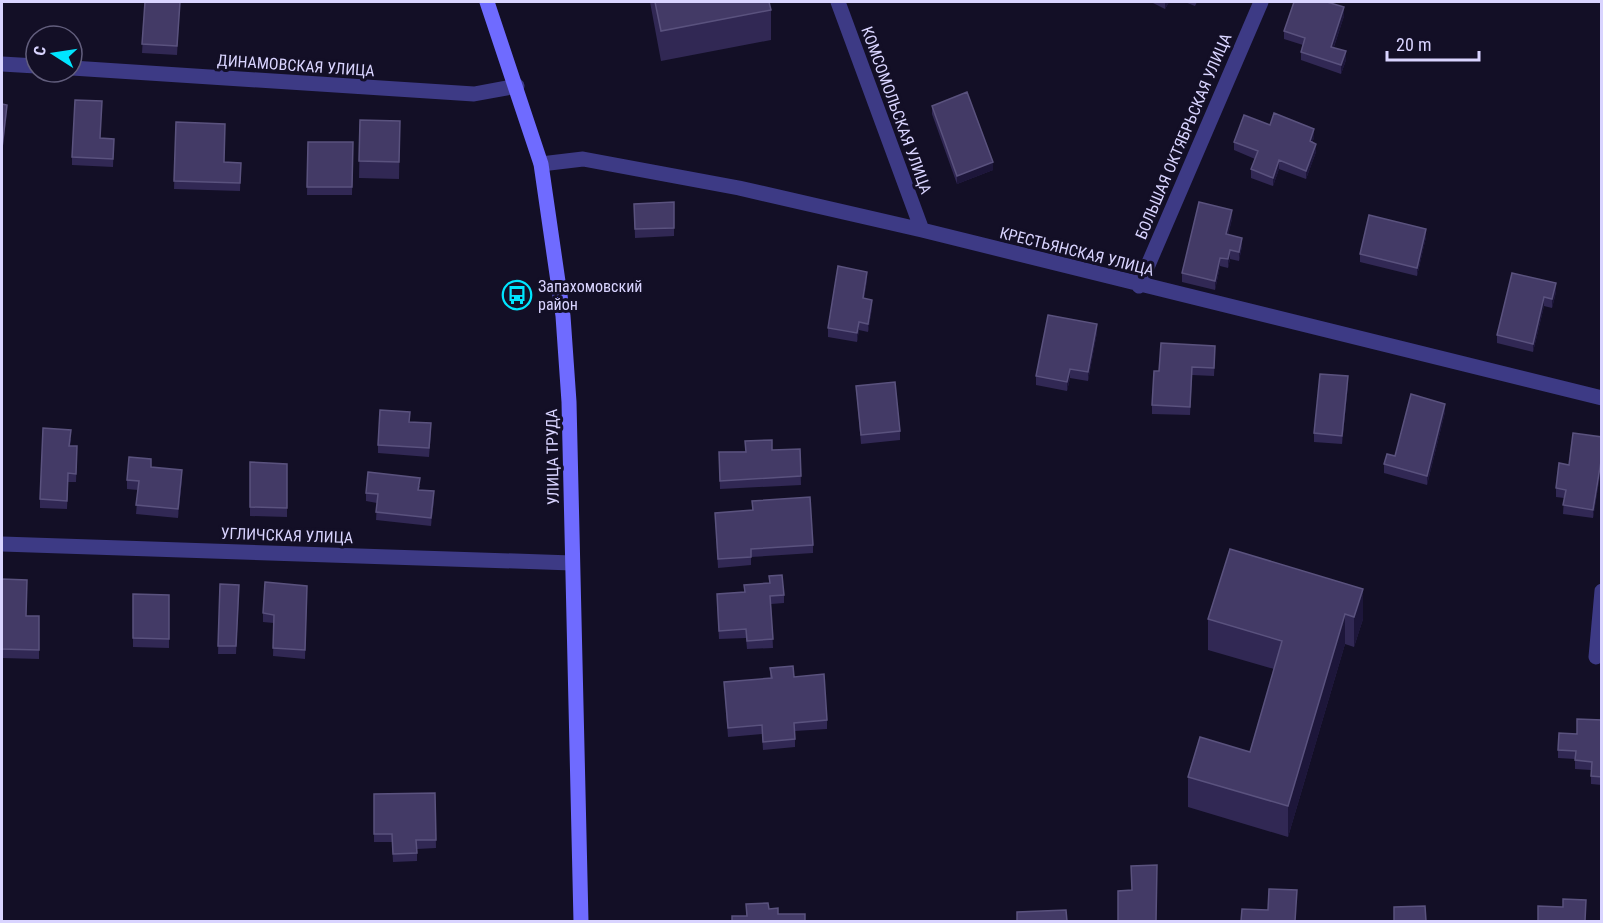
<svg xmlns="http://www.w3.org/2000/svg" width="1603" height="923" font-family="'Roboto Condensed',sans-serif">
	<style>
		.lines { fill: none; stroke-linecap: round; stroke-linejoin: round }
		.lane { stroke: #3d3a85; stroke-width: 15 }
		.street { stroke: #3d3a85; stroke-width: 15 }
		.secondary { stroke: #6f6bff; stroke-width: 15 }
		.wall { fill: #312854 }
		.shaded-wall { fill: #1d163a }
		.building { fill: #433a66; stroke: #5a527e; stroke-width: 1.5 }
		.labels { text-anchor: middle; stroke-width: 6; stroke-linejoin: round; paint-order: stroke }
		.street-label { font-size: 16px; fill: #d9d4ff; stroke: #130f26 }
		.poi-label { font-size: 16px; fill: #d9d4ff; stroke: #130f26; text-anchor: start }
	</style>
	<rect width="100%" height="100%" fill="#130f26"/>
	<g class="lines">
		<!-- lane -->
		<path class="lane" d="M1596,657L1602,591"/>
		<!-- street -->
		<path class="street" d="M838,2L922,230
			M2,64L36,66
			M72,68L474,94L517,86
			M541,164L583,159L739,188L922,230L1602,398
			M1139,286L1261,2
			M2,544L572,563"/>
		<!-- secondary -->
		<path class="secondary" d="M487,2L541,164L563,316L569,402L581,922"/>
	</g>
	<!-- wall -->
	<path class="wall" d="M145,2H180L177,55L142,53Z
		M650,2H769L771,10V40L661,61Z
		M1151,2H1169L1165,9Z
		M1185,2H1197L1195,6Z
		M1344,16L1334,47L1346,60L1341,74L1301,60V52L1303,45L1284,39V31Z
		M932,106L993,170L957,184L932,114Z
		M360,120L400,121L399,179L359,178Z
		M176,122L224,162L241,163L240,191L174,189Z
		M1270,125L1314,138L1312,142L1316,152L1306,179L1279,169L1273,186L1251,178V169L1255,159L1234,150V142Z
		M101,138L114,139L113,167L72,165V157Z
		M308,142H353L352,195H307Z
		M674,202V236L635,238L634,204Z
		M1232,219L1228,235L1242,246L1239,261L1230,259L1228,268L1220,266L1215,290L1182,282V273Z
		M1426,237L1417,276L1360,262V254Z
		M1512,273L1556,292L1552,308L1544,306L1533,352L1497,343V335Z
		M867,280L864,298L872,308L868,332L859,330L857,342L828,337V328Z
		M1097,332L1088,381L1070,378L1067,391L1036,385V376Z
		M1215,354L1214,376L1192,375L1190,415L1152,414V405L1159,371Z
		M1348,385L1342,444L1314,442V433Z
		M856,386L900,431V440L861,444Z
		M1445,412L1427,485L1384,473V464Z
		M410,422L431,432L429,457L378,453V445Z
		M1602,437V463L1593,518L1563,514L1564,498L1556,497V488L1569,465Z
		M71,438L70,446L77,454L76,482H68L67,509L40,508V499Z
		M800,449L801,485L720,489L719,452Z
		M250,462L287,464V517L250,516Z
		M151,467L182,479L178,518L136,514L138,490L127,489V480Z
		M420,486L419,490L434,500L431,526L376,520L377,503L366,501V493Z
		M752,501L813,545V553L751,557V565L718,568L715,513L752,510Z
		M1230,549L1363,619L1354,647L1345,644L1288,837L1188,807V777L1250,752L1274,669L1208,650V619Z
		M2,579L26,616H39V659L2,658Z
		M220,584L239,593L236,654H218Z
		M744,585L784,595V603L771,604L773,648L747,649L746,638L719,639L717,602L744,592Z
		M133,594L169,595V648L133,647Z
		M307,594L305,659L273,656L274,623L263,622V613Z
		M770,668L794,677L827,720V729L795,731V747L763,750L762,734L728,737L724,682L770,679Z
		M1602,720V785L1591,784V770L1575,769V759L1558,758V750L1577,734Z
		M435,793L436,848L417,849V861L393,862L392,842H374V794Z"/>
	<!-- shaded-wall -->
	<path class="shaded-wall" d="M1165,2H1169L1165,9Z
		M1344,7V16L1331,55V47Z
		M1346,51V60L1341,74V65Z
		M7,105V113L2,157V148Z
		M1314,129V138L1310,149V141Z
		M1316,144V152L1306,179V171Z
		M1279,160V169L1273,186V178Z
		M993,162V170L957,184V176Z
		M1232,210V219L1226,243V234Z
		M1426,229V237L1417,276V268Z
		M1242,238V246L1239,261V252Z
		M1230,250V259L1228,268V259Z
		M1220,258V266L1215,290V281Z
		M867,272V280L863,306V298Z
		M1556,283V292L1552,308V299Z
		M1544,297V306L1533,352V344Z
		M872,300V308L868,332V324Z
		M859,322V330L857,342V333Z
		M1097,324V332L1088,381V372Z
		M1070,369V378L1067,391V382Z
		M1348,376V385L1342,444V436Z
		M1445,404V412L1427,485V476Z
		M1602,455V463L1593,518V510Z
		M182,470V479L178,518V509Z
		M434,491V500L431,526V518Z
		M1363,589V619L1354,647V617Z
		M1345,614V644L1288,837V806Z"/>
	<!-- building -->
	<path class="building" d="M145,2H180L177,46L142,44Z
		M655,2H769L771,10L661,31Z
		M1294,2H1327L1344,7L1331,47L1346,51L1341,65L1301,52L1305,38L1284,31Z
		M967,92L993,162L957,176L932,106Z
		M75,100L102,101L100,138L114,139L113,159L72,157Z
		M2,104L7,105L2,148Z
		M1274,113L1314,129L1310,141L1316,144L1306,171L1279,160L1273,178L1251,169L1258,151L1234,142L1244,115L1270,125Z
		M360,120L400,121L399,162L359,161Z
		M176,122L225,124L224,162L241,163L240,183L174,181Z
		M308,142H353L352,187H307Z
		M674,202V228L635,229L634,204Z
		M1199,202L1232,210L1226,234L1242,238L1239,252L1230,250L1228,259L1220,258L1215,281L1182,273Z
		M1369,215L1426,229L1417,268L1360,254Z
		M838,266L867,272L863,298L872,300L868,324L859,322L857,333L828,328Z
		M1512,273L1556,283L1552,299L1544,297L1533,344L1497,335Z
		M1048,315L1097,324L1088,372L1070,369L1067,382L1036,376Z
		M1161,343L1215,346L1214,368L1192,367L1190,407L1152,405L1154,371H1159Z
		M1320,374L1348,376L1342,436L1314,433Z
		M895,382L900,431L861,435L856,386Z
		M1411,394L1445,404L1427,476L1384,464L1387,454L1395,456Z
		M380,410L410,412L409,422L431,423L429,448L378,445Z
		M43,428L71,430L69,446H77L76,474L68,473L67,501L40,499Z
		M1573,433L1602,437V455L1593,510L1563,505L1566,490L1556,488L1559,463L1569,465Z
		M772,440V450L800,449L801,476L720,481L719,452H746L745,441Z
		M129,457L151,459V467L182,470L178,509L136,505L139,481L127,480Z
		M250,462L287,464V508L250,507Z
		M368,472L420,478L418,490L434,491L431,518L376,512L378,494L366,493Z
		M810,497L813,545L751,549V557L718,559L715,513L753,510L752,501Z
		M1230,549L1363,589L1354,617L1345,614L1288,806L1188,777L1200,737L1250,752L1282,641L1208,619Z
		M782,575L784,595L770,596L773,639L747,641L746,629L719,631L717,594L745,592L744,585L770,583L769,576Z
		M2,579L27,580L26,616H39V650L2,649Z
		M265,582L307,586L305,650L273,648L274,615L263,613Z
		M220,584L239,585L236,646H218Z
		M133,594L169,595V639L133,638Z
		M793,666L794,677L824,674L827,720L794,723L795,739L763,742L762,725L728,728L724,682L772,678L770,668Z
		M1577,719L1602,720V777L1591,776L1592,762L1575,760L1576,751L1558,750L1559,733L1577,734Z
		M435,793L436,840H416L417,853L393,854L392,834H374V794Z
		M1157,865L1156,921H1118V891L1132,890L1131,866Z
		M1269,889L1297,890L1295,921H1241L1242,909L1268,910Z
		M1563,899L1586,900L1585,921H1538V906L1563,907Z
		M768,903L769,909L778,908V914H805V921H732V916H747L746,904Z
		M1425,906L1426,921H1394V907Z
		M1066,910L1067,921H1017V912Z"/>
	<!-- icons -->
	<defs>
		<g id="bus-ring" transform="scale(1.5)"><circle r="9.5" fill="#130f26" stroke="#00e5ff" stroke-width="1.5"/><path d="M-5-6H5V4H4V6H2V4H-2V6H-4V4H-5ZM-3.5-4V0h7V-4ZM-3.5 1.2v1.5H-2V1.2ZM2 1.2v1.5H3.5V1.2Z" fill="#00e5ff"/></g>
	</defs>
	<g fill-rule="evenodd">
		<use href="#bus-ring" x="517" y="295"/>
	</g>
	<g class="labels">
		<!-- street labels -->
		<g class="street-label">
			<text transform="translate(296 65) rotate(4)" y="6">ДИНАМОВСКАЯ УЛИЦА</text>
			<text transform="translate(897 110) rotate(70)" y="6">КОМСОМОЛЬСКАЯ УЛИЦА</text>
			<text transform="translate(1183 136) rotate(-67)" y="6">БОЛЬШАЯ ОКТЯБРЬСКАЯ УЛИЦА</text>
			<text transform="translate(1077 251) rotate(14)" y="6">КРЕСТЬЯНСКАЯ УЛИЦА</text>
			<text transform="translate(552 457) rotate(-91)" y="6">УЛИЦА ТРУДА</text>
			<text transform="translate(287 535) rotate(2)" y="6">УГЛИЧСКАЯ УЛИЦА</text>
		</g>
		<!-- poi labels -->
		<g class="poi-label">
			<text x="538" y="292">Запахомовский<tspan x="538" dy="18">район</tspan></text>
		</g>
	</g>
	<!-- border -->
	<rect width="1603" height="923" fill="none" stroke="#d9d4ff" stroke-width="6"/>
	<!-- north arrow -->
	<g transform="translate(54 54) rotate(282)"><circle r="28" fill="#130f26" stroke="#625e7d" stroke-width="1.5"/>
	<path d="M0-4.5L10 22L0 15L-10 22Z" fill="#00e5ff"/>
	<text y="-9" font-size="16" font-weight="bold" text-anchor="middle" fill="#d9d4ff">С</text>
	</g>
	<!-- scale -->
	<path d="M1387 51v9h92v-9" fill="none" stroke="#d9d4ff" stroke-width="3"/>
	<text x="1396" y="51" font-size="18" fill="#d9d4ff" stroke="#130f26" stroke-width="4.5" paint-order="stroke">20 m</text>
</svg>
